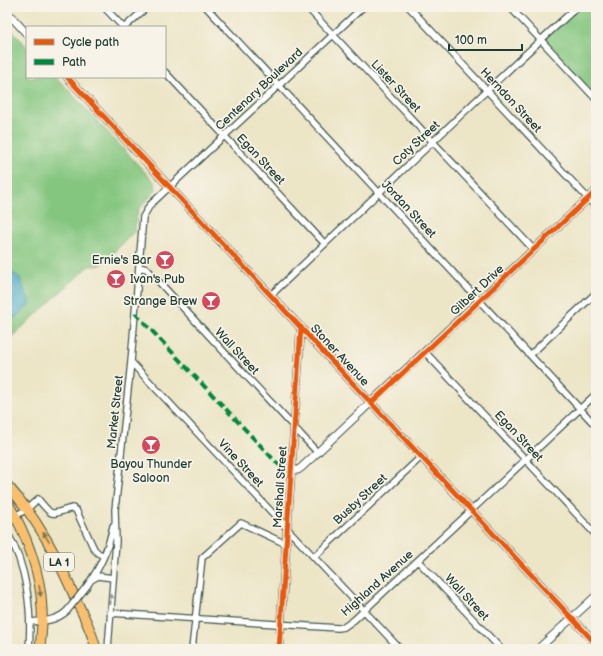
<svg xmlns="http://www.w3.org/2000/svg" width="603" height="656" font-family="'Balsamiq Sans',sans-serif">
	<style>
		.green { fill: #84c67f; stroke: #52825a }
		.water { fill: #48aac8; stroke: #34747e }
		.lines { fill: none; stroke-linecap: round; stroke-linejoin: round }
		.minor-casing { stroke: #3e564a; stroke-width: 8 }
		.tertiary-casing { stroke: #3e564a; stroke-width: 9 }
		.primary-casing { stroke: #3e564a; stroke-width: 11 }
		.minor { stroke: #fff; stroke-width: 5.5 }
		.tertiary { stroke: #fff; stroke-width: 7 }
		.primary { stroke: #f9bf6d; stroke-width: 9 }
		.minor-bridge-casing { stroke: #3e564a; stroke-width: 8; stroke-linecap: butt }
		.minor-bridge { stroke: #fff; stroke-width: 5.5 }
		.quiet { stroke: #00873e; stroke-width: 4; stroke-dasharray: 8 4; stroke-linecap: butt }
		.cycleway-casing { stroke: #f7f3e8; stroke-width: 8 }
		.cycleway { stroke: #e8590c; stroke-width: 5 }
		.oneway { fill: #81784e }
		.oneway2 { fill: #8f9e9a }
		.labels { text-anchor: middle; stroke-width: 3.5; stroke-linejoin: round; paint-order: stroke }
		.shield { fill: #f7f3e8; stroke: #60746a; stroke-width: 1 }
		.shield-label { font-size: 11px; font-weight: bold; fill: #1f3d34 }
		.street-label { font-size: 12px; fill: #1f3d34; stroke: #f7f3e8 }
		.poi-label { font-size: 12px; fill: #1f3d34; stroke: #f7f3e8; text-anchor: end }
	</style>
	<rect width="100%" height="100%" fill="#f7f3e8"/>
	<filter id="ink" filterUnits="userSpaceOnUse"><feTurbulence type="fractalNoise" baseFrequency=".025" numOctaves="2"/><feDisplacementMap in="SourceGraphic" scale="8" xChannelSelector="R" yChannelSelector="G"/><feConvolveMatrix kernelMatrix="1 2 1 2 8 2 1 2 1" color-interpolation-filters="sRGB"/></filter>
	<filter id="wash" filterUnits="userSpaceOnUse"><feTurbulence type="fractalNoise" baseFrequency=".012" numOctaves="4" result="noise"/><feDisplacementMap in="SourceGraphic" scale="16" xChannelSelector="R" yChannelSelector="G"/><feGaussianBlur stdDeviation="0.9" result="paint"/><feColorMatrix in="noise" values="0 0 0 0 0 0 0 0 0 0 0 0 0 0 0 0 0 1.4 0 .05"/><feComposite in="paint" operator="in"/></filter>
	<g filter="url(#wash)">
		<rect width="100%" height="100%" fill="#ece5c6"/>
		<!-- green -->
		<path class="green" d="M579,7H596V97L543,40Z
			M7,25L27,47V77H56L155,183L156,190L138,210L134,232L101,265L89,266L7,341Z"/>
		<!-- water -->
		<path class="water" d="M11,273C23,277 21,281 25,292C26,296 29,300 31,303L7,325V274Z"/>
	</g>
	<g filter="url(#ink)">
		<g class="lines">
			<!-- minor casing -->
			<g class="minor-casing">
				<path id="minor" d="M104,7L123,27
					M206,7L596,426
					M307,7L534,250
					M409,7L596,207
					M510,7L596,99
					M125,27L147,7
					M165,72L325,244
					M139,267L147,269L318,453
					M271,295L518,61L577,7
					M425,352L596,535
					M530,355L596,293
					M131,362L400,649
					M7,521L27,509L38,499C55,520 50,513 73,508L76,510L94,549L98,553L104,556
					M7,532C27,566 32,610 29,649
					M314,557L421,457
					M418,561L501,649
					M91,580L98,576L113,578
					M87,586C100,568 109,547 113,526
					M110,613L338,628L344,627L354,620L596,394
					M30,622C44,621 56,621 67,611
					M108,649L116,541L115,510L131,362L143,217L150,205L363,7
					M192,649L202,558L241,523L286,544"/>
			</g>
			<!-- tertiary casing -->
			<g class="tertiary-casing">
				<path id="tertiary" d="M7,12L27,34
					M67,77L596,644
					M291,470H298L302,467L596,191
					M279,649L301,327
					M538,649L596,596"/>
			</g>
			<!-- primary casing -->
			<g class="primary-casing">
				<path id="primary" d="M7,485C38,519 58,558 76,600C84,616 92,632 96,649
					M7,502C26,532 41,574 42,609C43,622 41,636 40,649"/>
			</g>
			<!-- minor -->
			<use href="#minor" class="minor"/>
			<!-- tertiary -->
			<use href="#tertiary" class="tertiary"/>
			<!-- primary -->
			<use href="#primary" class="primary"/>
			<!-- minor-bridge casing -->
			<g class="minor-bridge-casing">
				<path id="minor-bridge" d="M67,611L87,586"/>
			</g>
			<!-- minor-bridge -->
			<use href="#minor-bridge" class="minor-bridge"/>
			<!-- quiet -->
			<path class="quiet" d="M135,313L276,462L284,469L291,470"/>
			<!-- cycleway casing -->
			<g class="cycleway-casing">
				<path id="cycleway" d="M67,77L596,644
					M371,403L596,191
					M279,649L301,327"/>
			</g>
			<!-- cycleway -->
			<use href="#cycleway" class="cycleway"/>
		</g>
		<!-- one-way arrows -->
		<defs><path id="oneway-solid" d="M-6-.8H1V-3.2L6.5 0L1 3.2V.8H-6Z"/></defs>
		<g class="oneway">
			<use href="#oneway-solid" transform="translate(46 537) rotate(-122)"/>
			<use href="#oneway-solid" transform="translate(40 591) rotate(82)"/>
		</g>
		<use class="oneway2" href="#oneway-solid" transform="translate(111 599) rotate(-86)"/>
	</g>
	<!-- icons -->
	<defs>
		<g id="bar-disc" transform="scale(1)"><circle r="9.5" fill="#d1495b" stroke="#f7f3e8"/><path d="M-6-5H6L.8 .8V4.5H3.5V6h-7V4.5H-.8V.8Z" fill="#fff"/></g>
	</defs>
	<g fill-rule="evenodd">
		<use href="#bar-disc" x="165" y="260"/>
		<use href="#bar-disc" x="116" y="279"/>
		<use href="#bar-disc" x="211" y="301"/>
		<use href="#bar-disc" x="151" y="445"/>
	</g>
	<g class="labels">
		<!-- shield labels -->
		<rect class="shield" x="44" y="553" width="30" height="18" rx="3"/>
		<g class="shield-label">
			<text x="59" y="566">LA 1</text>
		</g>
		<!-- street labels -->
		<g class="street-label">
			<text transform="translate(396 86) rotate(47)" y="4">Lister Street</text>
			<text transform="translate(259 89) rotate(-43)" y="4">Centenary Boulevard</text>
			<text transform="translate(511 100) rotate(47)" y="4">Herndon Street</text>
			<text transform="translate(416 143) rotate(-43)" y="4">Coty Street</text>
			<text transform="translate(261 159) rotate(47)" y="4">Egan Street</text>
			<text transform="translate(409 209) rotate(47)" y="4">Jordan Street</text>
			<text transform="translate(477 290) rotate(-43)" y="4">Gilbert Drive</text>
			<text transform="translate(237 351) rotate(47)" y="4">Wall Street</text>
			<text transform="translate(340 355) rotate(47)" y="4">Stoner Avenue</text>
			<text transform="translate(115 412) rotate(-84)" y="4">Market Street</text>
			<text transform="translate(519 436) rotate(47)" y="4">Egan Street</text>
			<text transform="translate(241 463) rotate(47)" y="4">Vine Street</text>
			<text transform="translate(280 487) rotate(-86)" y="4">Marshall Street</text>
			<text transform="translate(360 499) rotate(-43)" y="4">Busby Street</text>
			<text transform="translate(377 583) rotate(-42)" y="4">Highland Avenue</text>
			<text transform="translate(467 597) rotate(47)" y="4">Wall Street</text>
		</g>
		<!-- poi labels -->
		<g class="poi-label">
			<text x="151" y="264">Ernie's Bar</text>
			<text x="130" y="283" text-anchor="start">Ivan's Pub</text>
			<text x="197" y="305">Strange Brew</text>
			<text x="151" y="468" text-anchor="middle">Bayou Thunder<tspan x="151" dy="14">Saloon</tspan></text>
		</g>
	</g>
	<!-- margin -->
	<rect width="603" height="656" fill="none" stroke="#f7f3e8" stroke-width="24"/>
	<!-- legend -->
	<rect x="26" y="26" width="140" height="52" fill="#f7f3e8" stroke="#a1aaa0"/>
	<rect x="34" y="39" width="20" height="6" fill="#e8590c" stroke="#a1aaa0"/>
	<text x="62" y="46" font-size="12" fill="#1f3d34">Cycle path</text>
	<rect x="34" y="59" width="20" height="6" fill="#00873e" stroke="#a1aaa0"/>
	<text x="62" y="66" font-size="12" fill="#1f3d34">Path</text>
	<!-- scale -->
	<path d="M449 44v6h73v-6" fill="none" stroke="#1f3d34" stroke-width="2"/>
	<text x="455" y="44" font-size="12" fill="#1f3d34" stroke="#f7f3e8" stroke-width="3" paint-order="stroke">100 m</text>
</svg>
